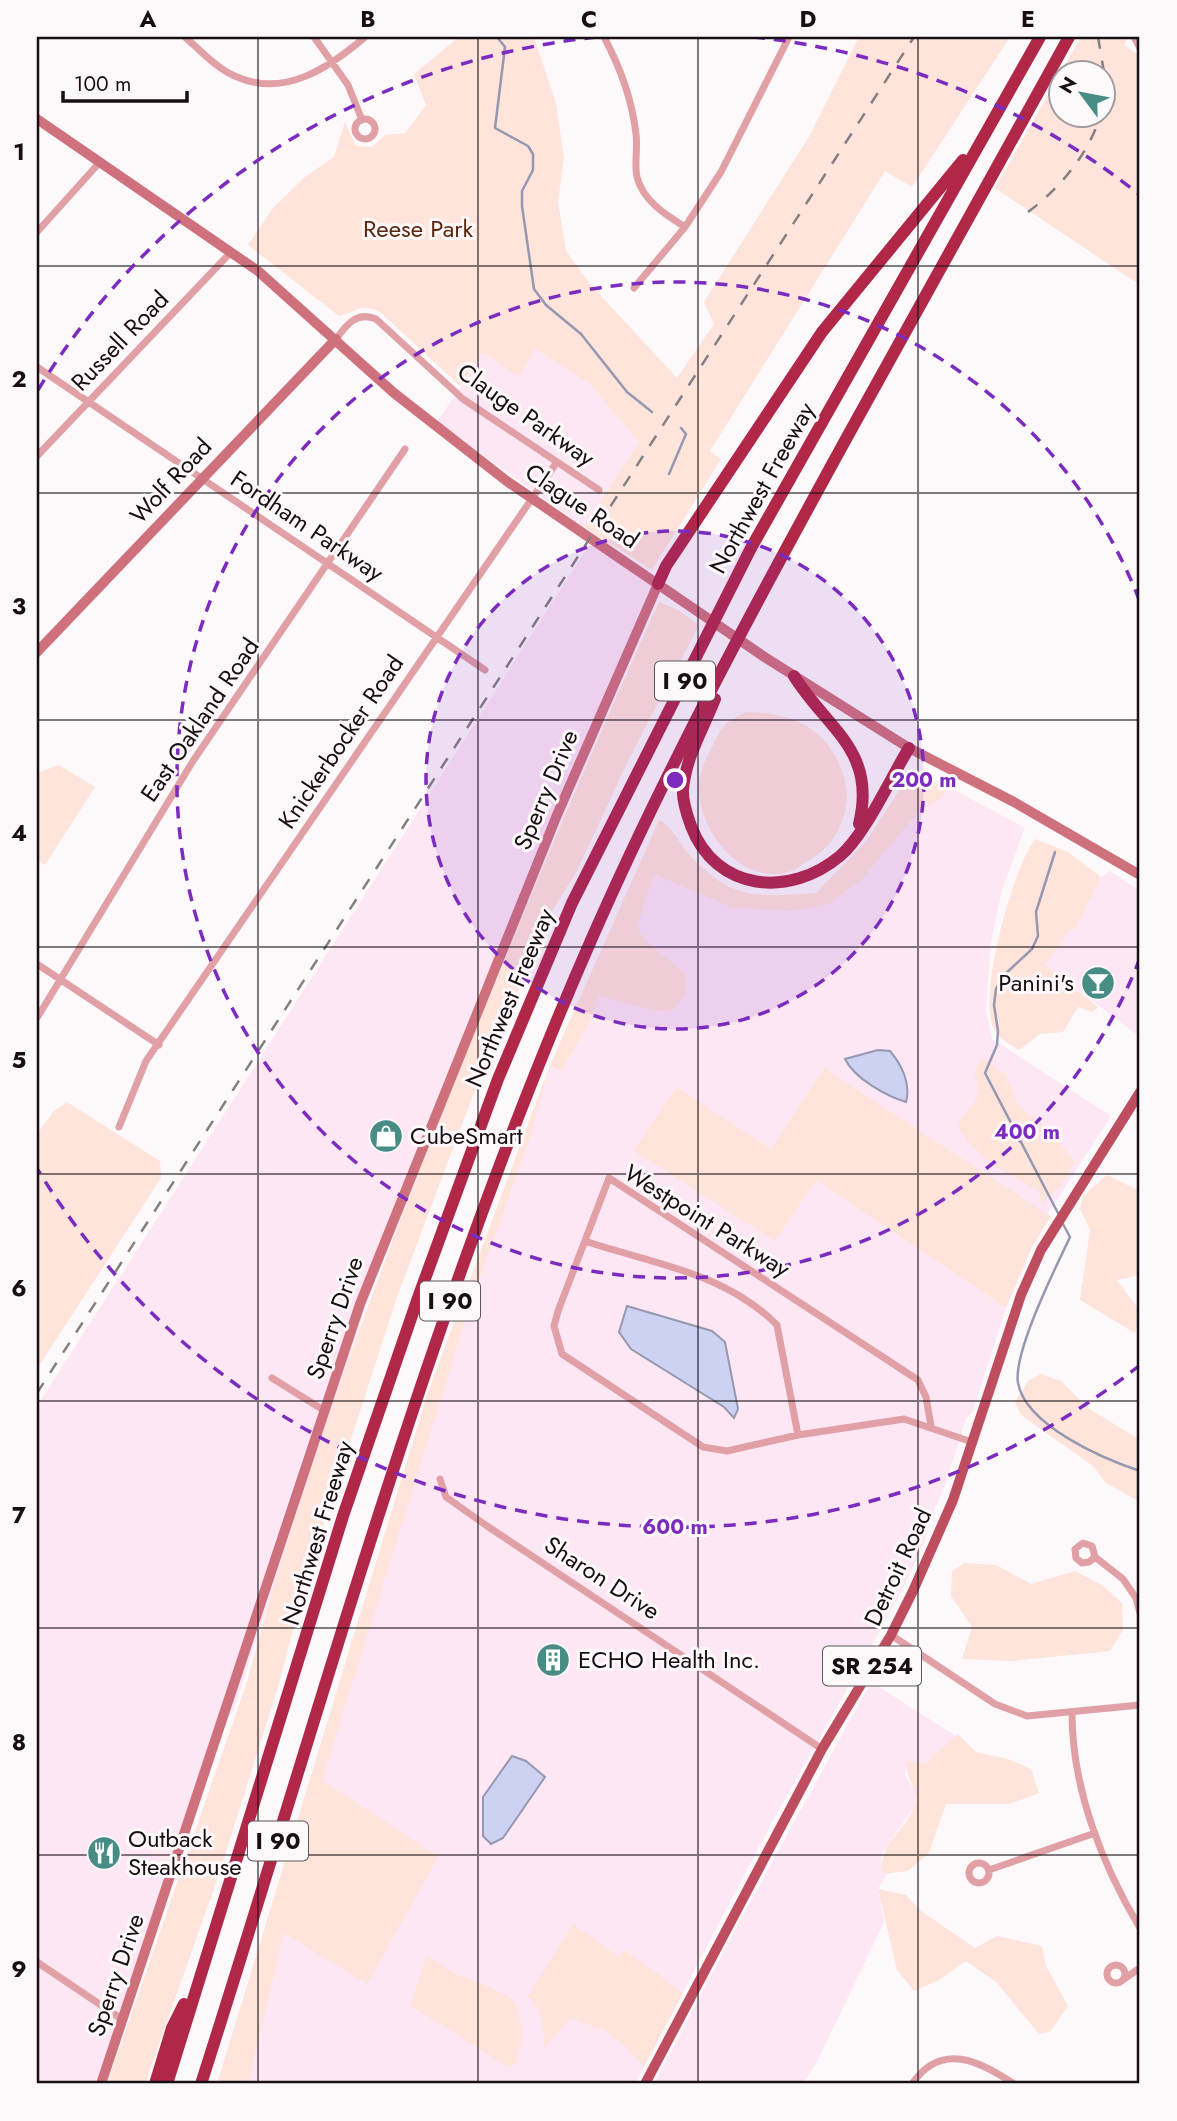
<svg xmlns="http://www.w3.org/2000/svg" width="1177" height="2121" font-family="Jost,sans-serif">
	<style>
		.built { fill: #fde7f4 }
		.green { fill: #fee4da; fill-rule: evenodd }
		.water { fill: #cdd2f2; stroke: #9698af; stroke-width: 2 }
		.lines { fill: none; stroke-linecap: round; stroke-linejoin: round }
		.stream { stroke: #9698af; stroke-width: 2.5 }
		.street { stroke: #e0a0a6; stroke-width: 7 }
		.secondary { stroke: #ce717d; stroke-width: 10 }
		.primary { stroke: #bf4d60; stroke-width: 10 }
		.highway { stroke: #b02748; stroke-width: 12 }
		.rail { stroke: #847f82; stroke-width: 2.5; stroke-dasharray: 12 12; stroke-linecap: butt }
		.grid { fill: none; stroke: #161014; stroke-width: 2; stroke-opacity: 0.55 }
		.ring { fill: none; stroke: #7b2cbf; stroke-width: 3.5; stroke-dasharray: 12 9 }
		.labels { text-anchor: middle; stroke-width: 6; stroke-linejoin: round; paint-order: stroke }
		.shield { fill: #fdf9fb; stroke: #5b5659; stroke-width: 2 }
		.shield-label { font-size: 23px; font-weight: bold; fill: #161014 }
		.park-label { font-size: 24px; fill: #5b270e; stroke: #fdf9fb }
		.street-label { font-size: 24px; fill: #161014; stroke: #fdf9fb }
		.poi-label { font-size: 24px; fill: #161014; stroke: #fdf9fb; text-anchor: start }
		.centre { fill: #7b2cbf; stroke: #fdf9fb; stroke-width: 3.5 }
		.ring-label { font-size: 21px; text-anchor: middle; font-weight: bold; fill: #7b2cbf; stroke: #fdf9fb; stroke-width: 6; stroke-linejoin: round; paint-order: stroke }
		.neatline { fill: none; stroke: #161014; stroke-width: 2.5 }
		.grid-label { font-size: 23px; text-anchor: middle; font-weight: bold; fill: #161014 }
	</style>
	<rect width="100%" height="100%" fill="#fdf9fb"/>
	<!-- built -->
	<path class="built" d="M535,349L590,384L639,442L584,527L437,422L483,353Z
		M591,542L655,585L370,1294L233,1712L226,1709L97,2084H37V1406Z
		M919,771L1025,828L1002,890L991,942L986,1010L992,1039L1111,1116L1046,1217L824,1068L771,1150L1006,1308L973,1411L966,1419L944,1488L926,1529L925,1541L899,1597L772,1822L635,2084H248L284,1932L438,1858L321,1780L469,1309L533,1129L550,1065L562,1071L586,1027L654,856L720,895L809,903L876,845Z
		M1110,871L1140,891V1037L1045,965L1067,933L1076,928L1101,877Z
		M871,1682L956,1736L925,1764L907,1761L905,1775L916,1793L914,1807L881,1855L883,1874H887L878,1889L884,1922L816,2064L803,2084H654L736,1928Z"/>
	<!-- green -->
	<path class="green" d="M459,37H534L556,103L564,158L558,202L566,251L591,285L677,378L714,324L704,302L810,135L859,37H1010L912,187L885,171L710,451L721,459L652,570L584,527L639,442L590,384L535,349L518,376L483,353L460,386L381,313C362,302 357,312 339,316L248,245L273,208L305,177L334,157L345,122L356,146L372,147L385,135L405,133L426,105L414,74Z
		M1081,37H1128L1124,45L1140,56V285L995,188ZM1062,74H1104V116H1062Z
		M659,602L678,610L699,625L629,759L577,871L553,910L472,1098L397,1297L309,1569L278,1687L218,1877L145,2084H107L247,1682C300,1482 373,1287 450,1094C516,929 585,765 659,602Z
		M746,712C787,712 824,725 840,766C845,778 849,793 846,807C841,832 829,849 808,861C802,864 796,870 789,872C740,886 697,829 699,785C699,771 707,757 713,745C716,739 719,731 724,726C729,720 739,716 746,712Z
		M59,765L95,787L45,865L37,860V773Z
		M912,771L948,789L940,799L919,811L861,880L829,904L794,911L733,908L654,874L637,927L645,940L685,974V994L673,1010L656,1011L599,996L590,1020L562,1071L550,1065L533,1129L469,1309L322,1780L438,1857L367,1984L284,1933L248,2084H217L427,1395L550,1065L659,820C673,827 677,841 687,852C732,901 754,897 816,893L866,841Z
		M1035,839L1068,852L1101,877L1076,928L1067,933L1045,965L1098,1007L1092,1012L1078,1007L1063,1032L1040,1034L1019,1050C1009,1044 1000,1040 994,1029C977,995 1013,869 1035,839Z
		M981,1058L1005,1074L1018,1105L1052,1133L1075,1162L1060,1186L1042,1204L1039,1191C1011,1175 970,1156 958,1124C973,1101 983,1103 974,1072Z
		M824,1068L1051,1217L1033,1245L1006,1308L816,1180L775,1241L634,1151L676,1087L771,1149Z
		M67,1102L160,1161L161,1178L37,1369V1134L53,1112Z
		M1107,1175L1140,1191V1279L1135,1276L1117,1280L1140,1311L1135,1333L1080,1300L1090,1230L1080,1209L1083,1196Z
		M1041,1374L1061,1381L1088,1408L1140,1440V1502L1106,1483L1093,1466L1021,1415L1015,1402L1028,1381Z
		M964,1563L996,1565L1031,1584L1075,1571L1102,1585L1122,1603L1123,1630L1110,1651L1012,1661L962,1659L972,1627L951,1596L952,1571Z
		M958,1734L976,1752L1008,1759L1031,1769L1039,1793L1009,1804H946L929,1853L908,1871L882,1874C880,1840 903,1835 914,1807C921,1791 905,1780 906,1761L925,1764Z
		M878,1889L906,1895L921,1911L975,1948L997,1936L1042,1946L1046,1966L1068,2006L1050,2032L1039,2034L996,1982L966,1961L939,1980L914,1991L897,1970Z
		M573,1924L619,1957L625,1950L683,1993L644,2067L623,2044L603,2030L570,2018L544,2048C543,2026 544,2012 528,1996Z
		M427,1957C440,1960 448,1972 461,1976C479,1983 496,1989 513,2000C525,2023 524,2041 515,2064L508,2067L410,2005Z"/>
	<!-- water -->
	<path class="water" d="M878,1050L890,1051C902,1065 911,1084 906,1102C886,1096 854,1078 845,1059Z
		M627,1306L712,1331L725,1342L738,1409L734,1418L724,1407L631,1349L619,1332Z
		M512,1756L526,1761L545,1777L503,1838L491,1844L483,1836V1797Z"/>
	<g class="lines">
		<!-- stream -->
		<path class="stream" d="M497,37L505,47L495,128L528,146L533,154V170L522,191V206L534,289L546,305L581,334L627,392L652,412
			M669,474L686,434L681,428
			M1055,852L1036,912L1038,936L1032,949L1003,976L996,989L994,1005L998,1031L997,1045L985,1073L1059,1215
			M1063,1224L1070,1237C1056,1267 1013,1352 1018,1383C1026,1426 1104,1459 1140,1471"/>
		<!-- street -->
		<path class="street" d="M185,37C201,51 217,69 237,77C285,98 330,67 365,37
			M314,37L348,85L362,120
			M604,37C620,67 632,99 636,134C638,148 634,164 637,177C643,201 666,215 685,227
			M1134,37L1140,48
			M355 129a10 10 0 1 1 20 0a10 10 0 1 1-20 0Z
			M37,232L100,162
			M634,288L685,227L721,172L789,37
			M336,339C347,324 357,311 376,319L463,399L599,490
			M37,367L485,670
			M37,456L231,252
			M37,964L159,1045
			M37,1018L193,761L405,449
			M119,1127L146,1061L557,462
			M585,1241C653,1264 724,1272 777,1325L798,1435
			M272,1378L325,1411
			M931,1426L926,1397L918,1380L609,1178L558,1311L554,1326L562,1354L703,1447L727,1451L798,1435L904,1419L972,1442
			M440,1479L446,1497L487,1526L822,1749
			M1095,1557L1089,1562L1082,1563L1076,1558L1075,1549L1083,1543L1092,1546L1095,1557L1123,1579L1136,1598L1140,1613
			M891,1635L995,1704L1027,1716L1140,1705
			M1072,1713C1072,1788 1102,1865 1140,1928
			M969 1873a10 10 0 1 1 20 0a10 10 0 1 1-20 0Z
			M989,1870L1095,1833
			M37,1962L123,2020
			M1107 1974a9 9 0 1 1 18 0a9 9 0 1 1-18 0Z
			M1124,1979L1140,1968
			M912,2084C941,2041 980,2061 1014,2084"/>
		<!-- secondary -->
		<path class="secondary" d="M37,119L258,271L394,393L508,482L766,658L909,748L1014,802L1140,875
			M37,652L336,339
			M101,2084L360,1304L557,815L658,584"/>
		<!-- primary -->
		<path class="primary" d="M645,2084L822,1749L891,1635L913,1591L953,1500L1021,1295L1041,1250L1140,1092"/>
		<!-- highway -->
		<path class="highway" d="M658,584L666,566L822,332L963,160
			M794,676C827,729 877,750 859,824
			M715,699C703,729 686,757 683,789C682,800 687,815 691,826C716,892 790,898 840,856C865,835 891,777 909,748
			M155,2084L172,2028L184,2004
			M167,2084L343,1516L419,1295L498,1079L572,903L751,548L1040,37
			M201,2084C324,1700 429,1309 592,938C667,767 756,603 846,439C921,305 995,171 1069,37"/>
		<!-- rail -->
		<path class="rail" d="M1098,37L1105,78L1104,102
			M1028,212C1059,189 1089,154 1100,116
			M37,1393L914,37"/>
	</g>
	<!-- grid -->
	<path class="grid" d="M258,37V2084M478,37V2084M698,37V2084M918,37V2084M37,266H1140M37,493H1140M37,720H1140M37,947H1140M37,1174H1140M37,1401H1140M37,1628H1140M37,1855H1140"/>
	<!-- distance rings -->
	<circle cx="675" cy="780" r="249" fill="#7b2cbf" fill-opacity=".12"/>
	<g class="ring">
		<circle cx="675" cy="780" r="249"/>
		<path d="M1140 958A498 498 0 1 1 1140 602"/>
		<path d="M1140 1365A747 747 0 0 1 38 1170M38 390A747 747 0 0 1 597 37M753 37A747 747 0 0 1 1140 195"/>
	</g>
	<!-- icons -->
	<defs>
		<g id="bar-disc" transform="scale(1.75)"><circle r="9.5" fill="#478d86" stroke="#fdf9fb"/><path d="M-6-5H6L.8 .8V4.5H3.5V6h-7V4.5H-.8V.8Z" fill="#fff"/></g>
		<g id="shop-disc" transform="scale(1.75)"><circle r="9.5" fill="#478d86" stroke="#fdf9fb"/><path d="M-5-2.5h2.3a2.7 3.5 0 0 1 5.4 0H5L5.5 6h-11ZM-1.5-2.5h3a1.5 2.3 0 0 0-3 0Z" fill="#fff"/></g>
		<g id="building-disc" transform="scale(1.75)"><circle r="9.5" fill="#478d86" stroke="#fdf9fb"/><path d="M-4-6H4V6H1V3H-1V6H-4ZM-2.5-4.3h1.7v1.8h-1.7ZM.8-4.3h1.7v1.8H.8ZM-2.5-1h1.7V.8h-1.7ZM.8-1h1.7V.8H.8Z" fill="#fff"/></g>
		<g id="restaurant-disc" transform="scale(1.75)"><circle r="9.5" fill="#478d86" stroke="#fdf9fb"/><path d="M-5-6h1v4h1v-4h1v4h1v-4h1v5L-1.5 .5V6h-2V.5L-5-1ZM5-6V6H3V1.5H1.5Q1.5-4 5-6Z" fill="#fff"/></g>
	</defs>
	<g fill-rule="evenodd">
		<use href="#bar-disc" x="1098" y="983"/>
		<use href="#shop-disc" x="386" y="1136"/>
		<use href="#building-disc" x="553" y="1660"/>
		<use href="#restaurant-disc" x="104" y="1853"/>
	</g>
	<g class="labels">
		<!-- shield labels -->
		<g class="shield">
			<rect x="655" y="661.5" width="60" height="39" rx="5"/>
			<rect x="420" y="1281.5" width="60" height="39" rx="5"/>
			<rect x="823" y="1646.5" width="98" height="39" rx="5"/>
			<rect x="248" y="1821.5" width="60" height="39" rx="5"/>
		</g>
		<g class="shield-label">
			<text x="685" y="689">I 90</text>
			<text x="450" y="1309">I 90</text>
			<text x="872" y="1674">SR 254</text>
			<text x="278" y="1849">I 90</text>
		</g>
		<!-- park labels -->
		<g class="park-label">
			<text x="418" y="237">Reese Park</text>
		</g>
		<!-- street labels -->
		<g class="street-label">
			<text transform="translate(120 341) rotate(-46)" y="8">Russell Road</text>
			<text transform="translate(526 415) rotate(35)" y="8">Clauge Parkway</text>
			<text transform="translate(171 481) rotate(-47)" y="8">Wolf Road</text>
			<text transform="translate(762 488) rotate(-61)" y="8">Northwest Freeway</text>
			<text transform="translate(582 506) rotate(34)" y="8">Clague Road</text>
			<text transform="translate(307 526) rotate(34)" y="8">Fordham Parkway</text>
			<text transform="translate(200 720) rotate(-56)" y="8">East Oakland Road</text>
			<text transform="translate(341 742) rotate(-56)" y="8">Knickerbocker Road</text>
			<text transform="translate(546 790) rotate(-67)" y="8">Sperry Drive</text>
			<text transform="translate(510 998) rotate(-67)" y="8">Northwest Freeway</text>
			<text transform="translate(707 1221) rotate(32)" y="8">Westpoint Parkway</text>
			<text transform="translate(335 1318) rotate(-71)" y="8">Sperry Drive</text>
			<text transform="translate(318 1533) rotate(-73)" y="8">Northwest Freeway</text>
			<text transform="translate(898 1567) rotate(-65)" y="8">Detroit Road</text>
			<text transform="translate(602 1578) rotate(33)" y="8">Sharon Drive</text>
			<text transform="translate(116 1975) rotate(-71)" y="8">Sperry Drive</text>
		</g>
		<!-- poi labels -->
		<g class="poi-label">
			<text x="1074" y="991" text-anchor="end">Panini's</text>
			<text x="410" y="1144">CubeSmart</text>
			<text x="578" y="1668">ECHO Health Inc.</text>
			<text x="128" y="1847">Outback<tspan x="128" dy="28">Steakhouse</tspan></text>
		</g>
	</g>
	<circle cx="675" cy="780" r="10" class="centre"/>
	<g class="ring-label">
		<text x="924" y="787">200 m</text>
		<text x="1027" y="1139">400 m</text>
		<text x="675" y="1534">600 m</text>
	</g>
	<!-- border -->
	<rect width="1177" height="2121" fill="none" stroke="#fdf9fb" stroke-width="77"/>
	<!-- north arrow -->
	<g transform="translate(1082 94) rotate(302)"><circle r="33" fill="#fdf9fb" stroke="#a19c9f" stroke-width="2"/>
	<path d="M0-5L12 26L0 18L-12 26Z" fill="#478d86"/>
	<text y="-10" font-size="19" font-weight="bold" text-anchor="middle" fill="#161014">N</text>
	</g>
	<!-- scale -->
	<path d="M63 91v10h124v-10" fill="none" stroke="#161014" stroke-width="3.5"/>
	<text x="74" y="91" font-size="21" fill="#161014" stroke="#fdf9fb" stroke-width="5" paint-order="stroke">100 m</text>
	<rect x="38" y="38" width="1100" height="2044" class="neatline"/>
	<g class="grid-label">
		<text x="148" y="27">A</text>
		<text x="368" y="27">B</text>
		<text x="589" y="27">C</text>
		<text x="808" y="27">D</text>
		<text x="1028" y="27">E</text>
		<text x="19" y="160">1</text>
		<text x="19" y="387">2</text>
		<text x="19" y="614">3</text>
		<text x="19" y="841">4</text>
		<text x="19" y="1068">5</text>
		<text x="19" y="1296">6</text>
		<text x="19" y="1523">7</text>
		<text x="19" y="1750">8</text>
		<text x="19" y="1977">9</text>
	</g>
</svg>
